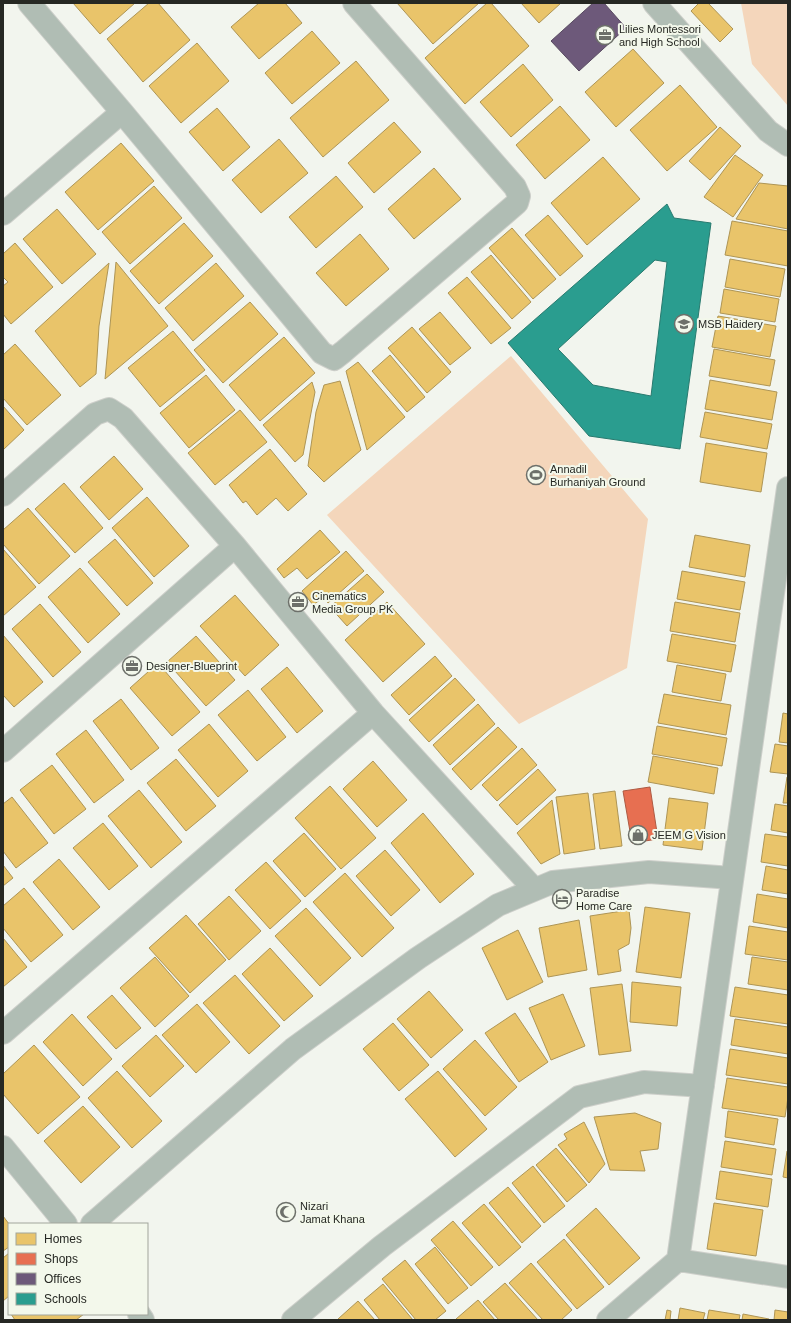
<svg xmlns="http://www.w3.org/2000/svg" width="791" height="1323" font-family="Arial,sans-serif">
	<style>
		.green { fill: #f4d6bb }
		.homes { fill: #e9c46a; stroke: #ae9555 }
		.shops { fill: #e76f51; stroke: #ad5a43 }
		.offices { fill: #6d597a; stroke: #584a60 }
		.schools { fill: #2a9d8f; stroke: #297a6f; fill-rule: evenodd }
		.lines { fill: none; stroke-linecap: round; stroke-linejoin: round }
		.minor-casing { stroke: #cdcfca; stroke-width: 24 }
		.minor { stroke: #b0bdb4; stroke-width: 22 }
		.labels { text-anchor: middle; stroke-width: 4; stroke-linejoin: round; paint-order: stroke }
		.poi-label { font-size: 11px; fill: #262823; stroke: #f3f8eb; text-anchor: start }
	</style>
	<rect width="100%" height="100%" fill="#f2f5ee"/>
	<!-- green -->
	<path class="green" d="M741,3H788V106L752,64Z
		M511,356L648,519L627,668L519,724L327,515Z"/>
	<!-- homes -->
	<path class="homes" d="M73,3H135L100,34Z
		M149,3H158L190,40L143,82L107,39Z
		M259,3H285L302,23L259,59L231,27Z
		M397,3H479L433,44Z
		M487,3H491L529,46L465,104L425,58Z
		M521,3H561L539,23Z
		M699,3H708L733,29L720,42L691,11Z
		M312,31L340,63L292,104L265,73Z
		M197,43L229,81L181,123L149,86Z
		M633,49L664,83L616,127L585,92Z
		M356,61L389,100L323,157L290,118Z
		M523,64L553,100L511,137L480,102Z
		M680,85L717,127L667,171L630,130Z
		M560,106L590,140L545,179L516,145Z
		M217,108L250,147L223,171L189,132Z
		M394,122L421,152L374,193L348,163Z
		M720,127L741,146L710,180L689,161Z
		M279,139L308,173L261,213L232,180Z
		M121,143L154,181L98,230L65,192Z
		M735,155L763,175L733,217L704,197Z
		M603,157L640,199L587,245L551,203Z
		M434,168L461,199L414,239L388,209Z
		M336,176L363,207L316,248L289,217Z
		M759,183L788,186V229L736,219Z
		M154,186L182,218L130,264L102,232Z
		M57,209L96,254L62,284L23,239Z
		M548,215L583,256L560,276L525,235Z
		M732,221L788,231V266L725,255Z
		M184,223L213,256L159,304L130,271Z
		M512,228L556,279L533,299L489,248Z
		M360,234L389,269L346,306L316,273Z
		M15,243L53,287L11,324L3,314V286L8,282L3,277V254Z
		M491,255L531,302L512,319L471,272Z
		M730,259L785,269L780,297L725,287Z
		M116,262L168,326L105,379Z
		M109,263L99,326L96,374L80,387L35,331Z
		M216,263L244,296L193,341L165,308Z
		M467,277L511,328L491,344L448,293Z
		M724,289L779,299L775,322L720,313Z
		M250,302L278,334L223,383L194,350Z
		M440,312L471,348L450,365L419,329Z
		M718,316L776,326L770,357L712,347Z
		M412,327L451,372L427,393L388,348Z
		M173,331L205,370L160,407L128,368Z
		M284,337L315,373L260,421L229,385Z
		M15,344L61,395L27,425L3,398V355Z
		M714,349L775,360L770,386L709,376Z
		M390,355L425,397L407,412L372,371Z
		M358,362L405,417L367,450L346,371Z
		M206,375L235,410L189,448L160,413Z
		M710,380L777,392L772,420L705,409Z
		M340,381L361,450L324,482L308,466L316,412L324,385Z
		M312,382L315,392L303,455L295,462L263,425Z
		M3,406L24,430L3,450Z
		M240,410L267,442L215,485L188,453Z
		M705,412L772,424L767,449L700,437Z
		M706,443L767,453L761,492L700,482Z
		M270,449L307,494L288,511L276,498L257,515L246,501L243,503L229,485Z
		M114,456L143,489L109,520L80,487Z
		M64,483L103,528L75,553L35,509Z
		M147,497L189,546L154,577L112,528Z
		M28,508L70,556L39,584L3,544V530Z
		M320,530L340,552L307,579L297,568L284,578L277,569Z
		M695,535L750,545L745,577L689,567Z
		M115,539L153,583L127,606L88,562Z
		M3,549L36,587L3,616Z
		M346,551L364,571L328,603L324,597L313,605L302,591Z
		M80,568L120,614L88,643L48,597Z
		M682,571L745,582L740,610L677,599Z
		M367,574L384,592L347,626L330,607Z
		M235,595L279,645L245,676L200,626Z
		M387,602L425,644L383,682L345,640Z
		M675,602L740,613L735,642L670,631Z
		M40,604L81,652L53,677L12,629Z
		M672,634L736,645L731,672L667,661Z
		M3,635L43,682L14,707L3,695Z
		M196,636L235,680L206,706L167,662Z
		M435,656L452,676L409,715L391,695Z
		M158,663L200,712L172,736L130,688Z
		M677,665L726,674L721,701L672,692Z
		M287,667L323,711L297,733L261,689Z
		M455,678L475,700L429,742L409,720Z
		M248,690L286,737L257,761L218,715Z
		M664,694L731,705L726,735L658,723Z
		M121,699L159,748L131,770L93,721Z
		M478,704L495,724L450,765L433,745Z
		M783,713L788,714V743L779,742Z
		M209,724L248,771L218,797L178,750Z
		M657,726L727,738L722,766L652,754Z
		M498,727L517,747L471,790L452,769Z
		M86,730L124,780L94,803L56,754Z
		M775,744L788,746V774L770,772Z
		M522,748L537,765L497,801L482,785Z
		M653,756L718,768L714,794L648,782Z
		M176,759L216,806L186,831L147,783Z
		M373,761L407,800L377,827L343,789Z
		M52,765L86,809L54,834L20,790Z
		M538,769L556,790L517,825L499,805Z
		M787,777L788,778V803H783Z
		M330,786L376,838L341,869L295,818Z
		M139,790L182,842L151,868L108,816Z
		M615,791L622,846L600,849L593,794Z
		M588,793L595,849L564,854L556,797Z
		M12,797L48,843L16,868L3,851V804Z
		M669,798L708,803L702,850L663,845Z
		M552,800L560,854L541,864L517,833Z
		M775,804L788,806V833L771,830Z
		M423,813L474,874L440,903L391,843Z
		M103,823L138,866L109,890L73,848Z
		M304,833L336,869L305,897L273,861Z
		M765,834L788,837V866L761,862Z
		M385,850L420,890L391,916L356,876Z
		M59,859L100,907L73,930L33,882Z
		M266,862L301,901L270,929L235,890Z
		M3,865L13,878L3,886Z
		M766,866L788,870V894L762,890Z
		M345,873L394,928L362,957L313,902Z
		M24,888L63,935L31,962L3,928V906Z
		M757,894L788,899V928L753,922Z
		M229,896L261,931L229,960L198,924Z
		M645,907L690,913L681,978L636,972Z
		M306,908L351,958L320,986L275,936Z
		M629,910L631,928L629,944L618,950L621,971L598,975L590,916Z
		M186,915L226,960L190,993L149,948Z
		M579,920L587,970L548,977L539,928Z
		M749,926L788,932V960L745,954Z
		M518,930L543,982L507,1000L482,948Z
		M3,938L27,967L3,987Z
		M270,948L313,996L284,1021L242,974Z
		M155,957L189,996L155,1027L120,988Z
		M752,957L788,962V990L748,984Z
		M235,975L280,1026L249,1054L203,1003Z
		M632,982L681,987L677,1026L630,1022Z
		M622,984L631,1051L599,1055L590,988Z
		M735,987L788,995V1024L730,1016Z
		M429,991L463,1030L431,1058L397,1019Z
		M563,994L585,1046L551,1060L529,1008Z
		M112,995L141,1028L116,1049L87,1017Z
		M197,1004L230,1042L196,1073L162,1035Z
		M515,1013L548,1062L519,1082L485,1033Z
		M72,1014L112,1059L83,1086L43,1042Z
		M735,1019L788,1027V1054L731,1045Z
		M393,1023L429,1065L399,1091L363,1049Z
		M156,1035L184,1066L150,1097L122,1066Z
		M475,1040L517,1087L485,1116L443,1069Z
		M34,1045L80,1097L38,1134L3,1094V1074Z
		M730,1049L788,1058V1084L726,1075Z
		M117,1071L162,1121L132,1148L88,1098Z
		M438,1071L487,1129L455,1157L405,1099Z
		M727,1078L788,1087V1097L785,1117L722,1108Z
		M83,1106L120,1147L81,1183L44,1141Z
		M728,1111L778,1119L774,1145L725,1137Z
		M635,1113L661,1123L658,1149L640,1151L645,1171L610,1170L594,1117Z
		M584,1122L605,1164L589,1183L558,1145L567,1139L564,1134Z
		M725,1141L776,1149L772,1175L721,1167Z
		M556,1148L587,1185L567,1202L536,1165Z
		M787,1151H788V1178L783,1177Z
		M533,1166L565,1206L544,1223L512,1183Z
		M720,1171L772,1179L768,1207L716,1199Z
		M508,1187L541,1226L522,1243L489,1203Z
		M714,1203L763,1210L756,1256L707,1249Z
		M484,1204L521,1247L499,1266L462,1223Z
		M596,1208L640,1258L609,1285L566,1235Z
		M3,1216L9,1224V1247L3,1251Z
		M453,1221L493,1267L471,1286L431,1240Z
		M564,1239L604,1287L577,1309L537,1262Z
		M435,1247L468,1288L448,1304L415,1264Z
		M9,1253V1296L3,1301V1258Z
		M405,1260L446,1311L435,1320H416L382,1279Z
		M531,1263L572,1310L561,1320H543L509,1283Z
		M505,1283L538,1320H499L483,1302Z
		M383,1284L413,1320H380L364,1300Z
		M478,1300L495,1320H458L456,1319Z
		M358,1301L375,1320H339L338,1319Z
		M680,1308L705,1313L703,1320H678Z
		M667,1310L671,1311L670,1320H665Z
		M709,1310L740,1315L739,1320H707Z
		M775,1310L788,1312V1320H774Z
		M11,1314H84L76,1320H15Z
		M743,1314L769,1319V1320H742Z"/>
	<!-- shops -->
	<path class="shops" d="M650,787L658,839L632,843L623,791Z"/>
	<!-- offices -->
	<path class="offices" d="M593,3H604L626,28L579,71L551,41Z"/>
	<!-- schools -->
	<path class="schools" d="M667,204L674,218L711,223L680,449L589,436L508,343ZM655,260L667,262L651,396L593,385L558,349Z"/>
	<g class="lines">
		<!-- minor casing -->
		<g class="minor-casing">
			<path id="minor" d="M29,3L122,112L322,353L334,359L343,352L517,203L519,196L515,187L354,3
				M654,3L768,131L788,145
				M3,214L122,112
				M3,495L95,414L109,409L123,418L235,546L373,713L534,889
				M3,751L235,546
				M3,1033L373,713
				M3,1147L66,1224
				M92,1224L293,1049L418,958L498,905L553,882L649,872L732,878
				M678,1260L788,1277
				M139,1314L143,1320
				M293,1320L382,1246L579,1097L644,1082L703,1086
				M608,1320L678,1260L788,488"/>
		</g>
		<!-- minor -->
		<use href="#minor" class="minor"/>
	</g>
	<!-- icons -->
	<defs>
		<g id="office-ring" transform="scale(1)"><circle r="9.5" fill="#f3f8eb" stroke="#6d706a" stroke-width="1.5"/><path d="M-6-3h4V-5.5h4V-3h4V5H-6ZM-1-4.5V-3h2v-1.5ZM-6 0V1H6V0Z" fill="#6d706a"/></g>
		<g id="school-ring" transform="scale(1)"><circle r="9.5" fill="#f3f8eb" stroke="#6d706a" stroke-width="1.5"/><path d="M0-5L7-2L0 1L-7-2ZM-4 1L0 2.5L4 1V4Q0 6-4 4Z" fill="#6d706a"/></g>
		<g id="stadium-ring" transform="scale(1)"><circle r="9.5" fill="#f3f8eb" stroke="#6d706a" stroke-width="1.5"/><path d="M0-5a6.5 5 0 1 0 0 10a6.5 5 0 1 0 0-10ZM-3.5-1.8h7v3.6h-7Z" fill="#6d706a"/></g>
		<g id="shop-ring" transform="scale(1)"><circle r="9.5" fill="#f3f8eb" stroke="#6d706a" stroke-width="1.5"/><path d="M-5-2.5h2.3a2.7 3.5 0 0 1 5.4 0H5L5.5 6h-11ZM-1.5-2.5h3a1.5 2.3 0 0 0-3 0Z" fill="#6d706a"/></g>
		<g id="hotel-ring" transform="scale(1)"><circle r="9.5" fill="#f3f8eb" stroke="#6d706a" stroke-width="1.5"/><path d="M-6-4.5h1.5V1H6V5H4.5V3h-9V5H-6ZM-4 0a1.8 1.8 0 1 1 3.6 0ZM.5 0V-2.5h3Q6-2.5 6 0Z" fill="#6d706a"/></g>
		<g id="mosque-ring" transform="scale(1)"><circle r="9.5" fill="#f3f8eb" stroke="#6d706a" stroke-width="1.5"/><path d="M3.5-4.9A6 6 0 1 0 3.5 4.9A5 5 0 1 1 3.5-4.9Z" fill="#6d706a"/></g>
	</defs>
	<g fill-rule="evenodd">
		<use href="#office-ring" x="605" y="35"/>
		<use href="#school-ring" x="684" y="324"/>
		<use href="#stadium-ring" x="536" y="475"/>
		<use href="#office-ring" x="298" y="602"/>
		<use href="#office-ring" x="132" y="666"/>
		<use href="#shop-ring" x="638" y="835"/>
		<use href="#hotel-ring" x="562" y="899"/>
		<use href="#mosque-ring" x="286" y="1212"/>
	</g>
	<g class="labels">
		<!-- poi labels -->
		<g class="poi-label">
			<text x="619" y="33">Lilies Montessori<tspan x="619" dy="13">and High School</tspan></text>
			<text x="698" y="328">MSB Haidery</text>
			<text x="550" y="473">Annadil<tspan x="550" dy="13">Burhaniyah Ground</tspan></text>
			<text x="312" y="600">Cinematics<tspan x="312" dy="13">Media Group PK</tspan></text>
			<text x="146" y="670">Designer-Blueprint</text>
			<text x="652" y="839">JEEM G Vision</text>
			<text x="576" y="897">Paradise<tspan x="576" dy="13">Home Care</tspan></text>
			<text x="300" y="1210">Nizari<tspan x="300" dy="13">Jamat Khana</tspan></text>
		</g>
	</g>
	<!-- border -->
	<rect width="791" height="1323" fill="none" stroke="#262823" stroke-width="8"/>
	<!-- legend -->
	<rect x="8" y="1223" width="140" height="92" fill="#f3f8eb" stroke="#a1a59b"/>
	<rect x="16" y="1233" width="20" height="12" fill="#e9c46a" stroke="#a1a59b"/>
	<text x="44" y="1243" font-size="12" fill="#262823">Homes</text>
	<rect x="16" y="1253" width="20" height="12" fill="#e76f51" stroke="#a1a59b"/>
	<text x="44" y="1263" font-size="12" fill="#262823">Shops</text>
	<rect x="16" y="1273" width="20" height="12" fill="#6d597a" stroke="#a1a59b"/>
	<text x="44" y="1283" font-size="12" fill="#262823">Offices</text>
	<rect x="16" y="1293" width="20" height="12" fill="#2a9d8f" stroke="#a1a59b"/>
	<text x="44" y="1303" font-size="12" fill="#262823">Schools</text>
</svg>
